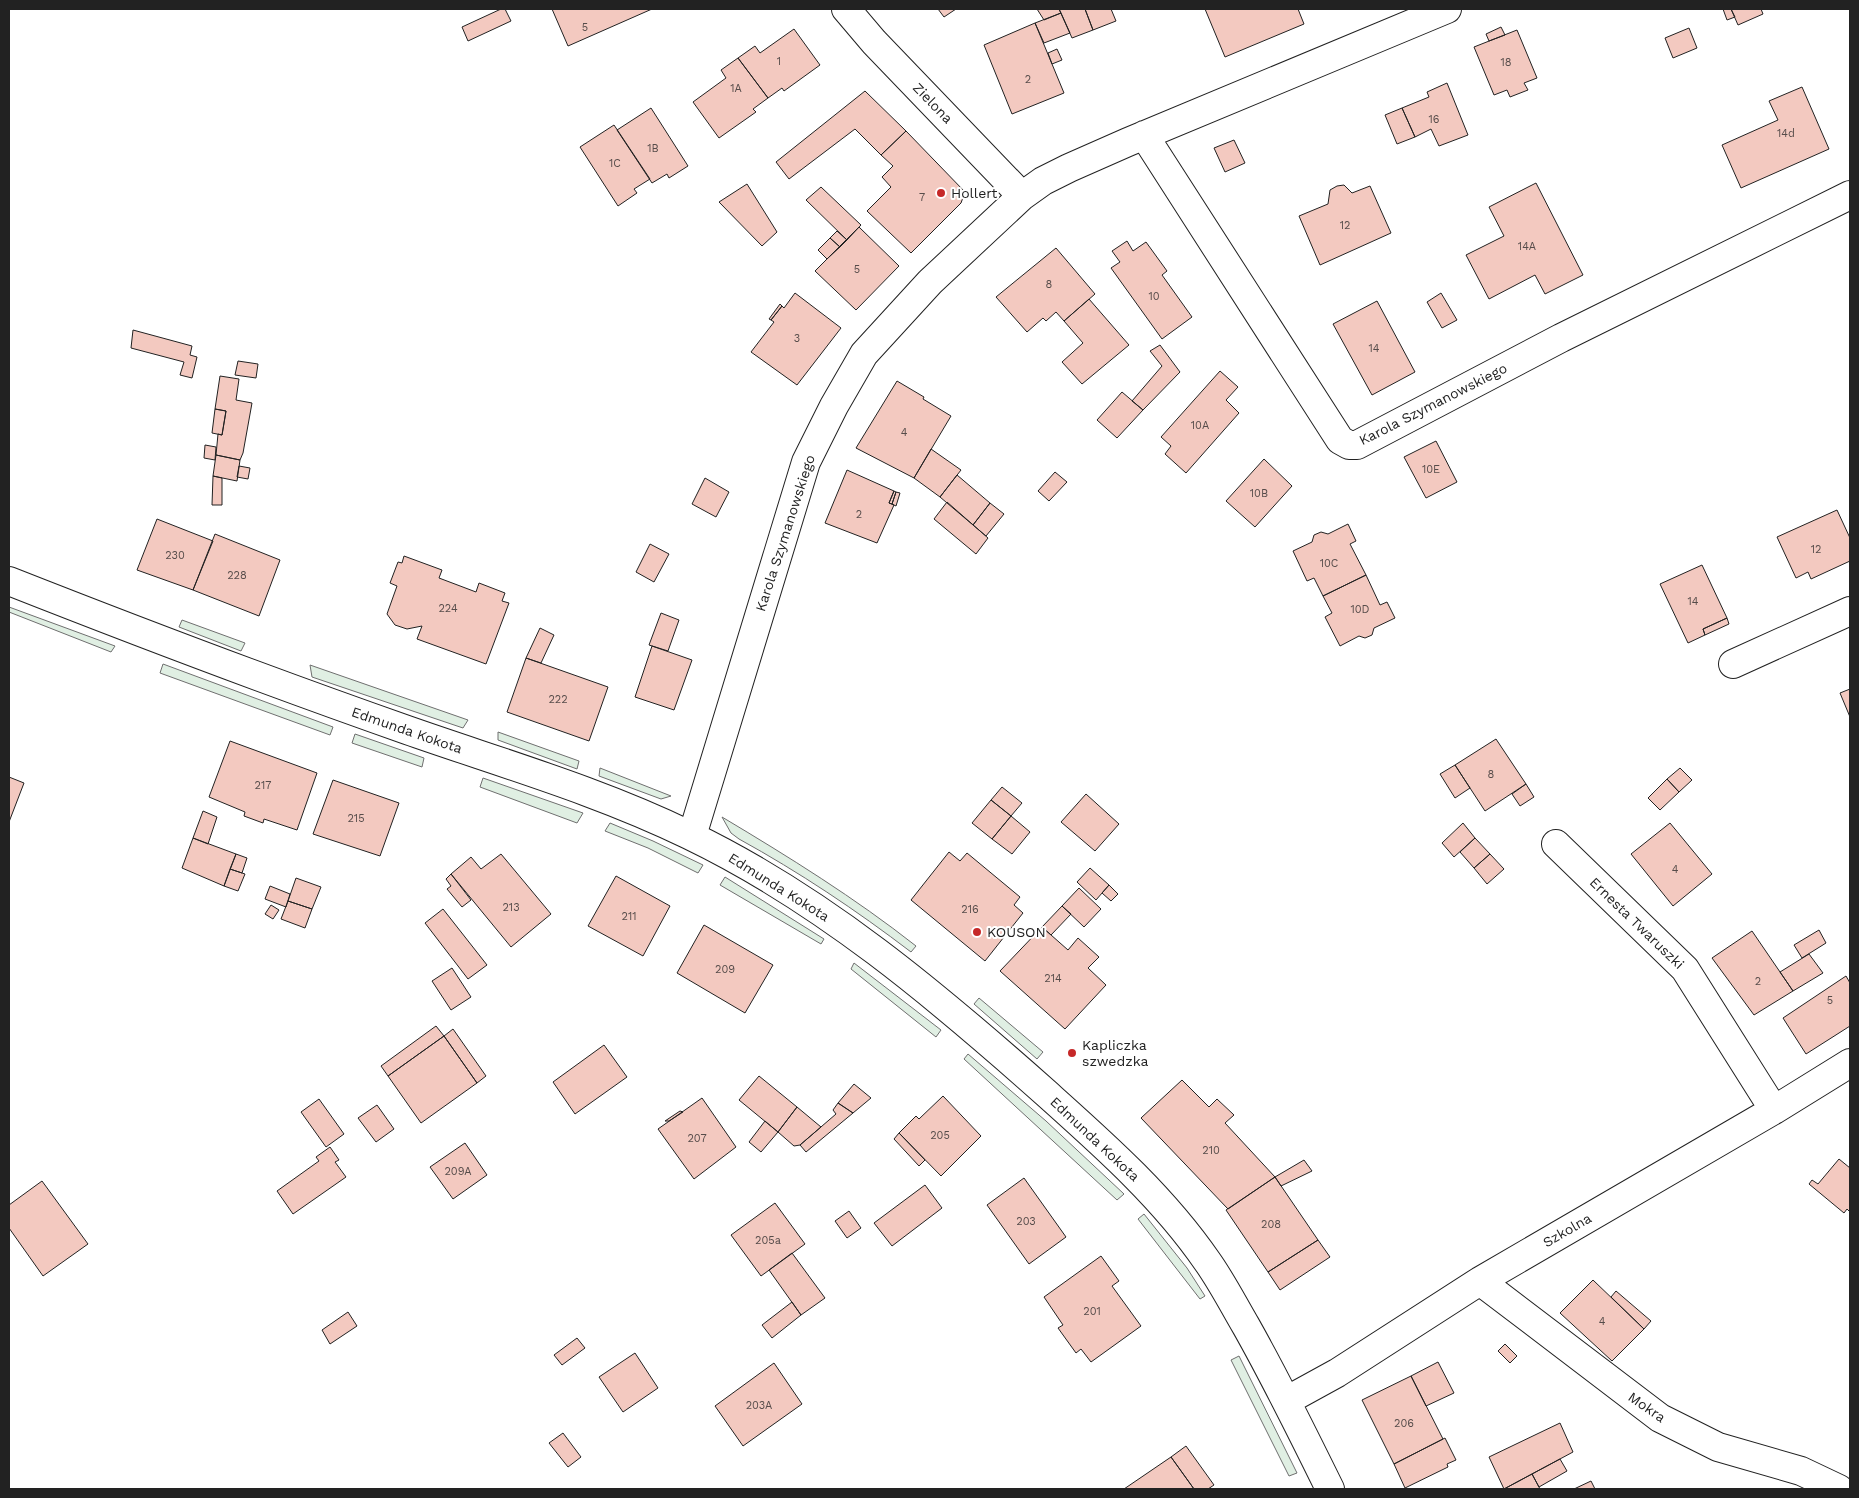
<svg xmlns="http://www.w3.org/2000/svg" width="1859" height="1498" font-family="'Work Sans',sans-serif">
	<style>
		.green { fill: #e0efe3; stroke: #6f6f6f }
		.building { fill: #f3c9c0; stroke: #222 }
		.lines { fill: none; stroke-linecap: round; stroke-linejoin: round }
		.minor-casing { stroke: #222; stroke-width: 30 }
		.minor { stroke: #fff; stroke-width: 28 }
		.poi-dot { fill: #c62828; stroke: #fff; stroke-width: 2 }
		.labels { text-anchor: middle; stroke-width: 4; stroke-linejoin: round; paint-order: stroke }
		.number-label { font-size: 11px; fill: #564c4a }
		.street-label { font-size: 14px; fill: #222; stroke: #fff }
		.poi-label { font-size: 14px; fill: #222; stroke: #fff; text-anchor: start }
	</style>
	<rect width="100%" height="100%" fill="#fff"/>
	<!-- green -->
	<path class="green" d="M9,607L115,646L111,652L9,612Z
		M182,620L245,643L241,651L179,627Z
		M163,664L333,727L330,735L160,673Z
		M310,665L468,720L463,728L312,677Z
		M498,732L579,761L577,769L498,740Z
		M355,734L424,758L422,767L352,743Z
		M600,768L671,796L661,799L599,776Z
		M483,778L583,813L577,823L480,787Z
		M722,817C789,857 855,898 916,946L911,952C856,910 799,872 739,839L731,833Z
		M610,823L653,841L703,865L698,873L648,848L605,831Z
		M725,877L824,939L821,944L720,885Z
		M854,963L941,1030L936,1037L851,969Z
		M979,998L1043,1052L1037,1059L974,1004Z
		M968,1054L1046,1121L1124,1194L1117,1200L964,1059Z
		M1144,1214L1187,1268L1205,1296L1200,1299L1138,1219Z
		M1239,1356L1297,1473L1289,1476L1231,1360Z"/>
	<!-- building -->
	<path class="building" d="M501,9H505L511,21L468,41L462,27Z
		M552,9H652L568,46Z
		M938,9H956L944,17Z
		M1037,9H1059L1061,13L1044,20Z
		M1059,9H1085L1093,30L1072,38Z
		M1085,9H1111L1116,21L1093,30Z
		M1205,9H1298L1304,24L1225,57Z
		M1723,9H1731L1735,17L1727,20Z
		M1731,9H1761L1763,14L1738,25Z
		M1061,13L1070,33L1044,43L1035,23Z
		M1035,23L1064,93L1012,114L984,45Z
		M1501,27L1505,35L1489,41L1486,34Z
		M1689,28L1697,48L1673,58L1665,38Z
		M794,29L820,65L784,91L782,88L768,98L738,58L755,46L760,53Z
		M1517,30L1537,78L1524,83L1528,90L1510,97L1507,90L1494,95L1474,47Z
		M1057,49L1062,60L1052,64L1048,53Z
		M738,58L768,98L753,109L756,112L719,138L693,102L726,78L721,70Z
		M1447,83L1468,135L1439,146L1431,129L1415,137L1402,108L1429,97L1427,92Z
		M1802,87L1829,149L1741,188L1722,145L1778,120L1769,101Z
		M865,91L906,131L881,155L855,129L789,179L776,162Z
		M651,108L688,166L669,178L667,174L652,183L617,130Z
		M1402,108L1415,137L1397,144L1385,115Z
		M614,125L650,179L634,189L637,193L618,206L580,147Z
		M906,131L965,192L961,203L911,253L867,211L891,187L882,177L893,166L881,155Z
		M1234,140L1245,163L1225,172L1214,148Z
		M1536,183L1583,275L1545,294L1535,275L1489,299L1466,255L1504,236L1489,207Z
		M747,184L777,232L762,246L719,202Z
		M1344,185L1352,193L1370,186L1391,233L1320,265L1299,216L1328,204L1330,190L1337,186Z
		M821,187L861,225L847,240L806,200Z
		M859,227L899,266L856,310L815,271Z
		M837,231L847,240L840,247L830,238Z
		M830,238L840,247L827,259L818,250Z
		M1127,241L1133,251L1146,242L1167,271L1162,275L1192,317L1162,339L1111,268L1120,262L1112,251Z
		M1056,248L1095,294L1064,321L1056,312L1046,321L1043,318L1027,332L996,297Z
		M795,293L841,328L797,385L751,352L774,322L771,320L782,306L784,308Z
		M1441,293L1457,320L1442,328L1427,302Z
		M1089,299L1129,345L1082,384L1062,362L1083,343L1064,321Z
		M1377,301L1415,372L1372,395L1333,324Z
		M780,304L782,306L771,320L769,319Z
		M133,330L192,346L190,355L197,357L192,378L180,375L184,362L131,348Z
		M1160,345L1180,372L1143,410L1132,401L1162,366L1150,351Z
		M238,361L258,364L256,378L235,375Z
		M1220,371L1238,387L1226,400L1239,413L1186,473L1165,454L1171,446L1161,437Z
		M220,376L239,379L236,400L252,403L243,453L240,460L216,455L218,434L222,435L226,411L215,409Z
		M897,381L924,397L923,399L951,416L914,478L856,448Z
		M1122,392L1143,410L1117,438L1097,420Z
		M215,409L226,411L222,435L212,433Z
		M1436,441L1457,482L1426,498L1404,457Z
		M205,445L216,447L215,460L204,458Z
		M931,449L961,470L940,497L914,478Z
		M216,455L240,460L237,481L213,476Z
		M1264,459L1292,486L1255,527L1226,501Z
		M239,466L250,468L248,479L237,477Z
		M847,470L894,491L889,503L894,505L877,543L825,523Z
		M1055,472L1067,482L1049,501L1038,491Z
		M957,475L990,503L973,525L940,497Z
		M213,476L222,478V505H212Z
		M705,478L729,492L716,517L692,504Z
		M894,491L896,492L892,504L889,503Z
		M896,492L900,493L896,506L892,504Z
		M947,502L988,538L976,554L934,519Z
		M990,503L1004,514L986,536L973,525Z
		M1837,510L1850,538V561L1811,579L1808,572L1796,578L1777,537Z
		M157,519L213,541L193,590L137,570Z
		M1348,524L1356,541L1350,544L1366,575L1323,596L1314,578L1307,581L1293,551L1312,542L1314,535L1321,532L1328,534Z
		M215,534L280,560L259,616L193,590Z
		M650,544L669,554L654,582L636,572Z
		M404,556L442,570L439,578L476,592L479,583L505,593L502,601L509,603L486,664L417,639L422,626L407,629L395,625L387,614L397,586L390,583L398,562L402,563Z
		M1702,565L1727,618L1703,629L1705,635L1688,643L1660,584Z
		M1366,575L1380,605L1387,602L1395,618L1374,628L1372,635L1365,638L1359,636L1340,646L1325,617L1332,613L1323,596Z
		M661,613L679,620L668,651L649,645Z
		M1727,618L1729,624L1705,635L1703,629Z
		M540,628L554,635L541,663L526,658Z
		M652,646L692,660L674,710L635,697Z
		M526,658L608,687L589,741L507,712Z
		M1850,689V717L1840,693Z
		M1496,739L1526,784L1485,811L1455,765Z
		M230,741L317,773L297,830L264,819L263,823L244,816L245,812L209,797Z
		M1455,765L1470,788L1455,798L1440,774Z
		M1680,768L1692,780L1679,792L1667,779Z
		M9,777L24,783L9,822Z
		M1667,779L1679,792L1660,810L1648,798Z
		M333,780L399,803L380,856L313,834Z
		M1526,784L1534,797L1520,806L1512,794Z
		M1002,787L1022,803L1011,816L991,800Z
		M1086,794L1119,824L1095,851L1061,822Z
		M991,800L1011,816L992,839L972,823Z
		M203,811L217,817L208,844L193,838Z
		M1011,816L1030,832L1012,854L992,839Z
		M1463,823L1475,838L1454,857L1442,843Z
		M1670,823L1712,874L1673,906L1631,854Z
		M193,838L236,854L224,886L182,868Z
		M1475,838L1490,854L1474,868L1460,852Z
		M949,852L960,861L967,853L1020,897L1014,905L1023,913L985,961L911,900Z
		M236,854L247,858L242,873L230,869Z
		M501,854L551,914L511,947L451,874L471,857L481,869Z
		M1490,854L1504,869L1487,884L1474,868Z
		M1090,868L1109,885L1096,900L1077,882Z
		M230,869L245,874L238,891L224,886Z
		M451,874L471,900L462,907L447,889L451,886L446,879Z
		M616,876L670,906L643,956L588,926Z
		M296,878L321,887L312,909L288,901Z
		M1109,885L1118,894L1111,901L1102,893Z
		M270,886L290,894L286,907L265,899Z
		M1079,888L1101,909L1084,927L1062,906Z
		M288,901L312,909L305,928L281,919Z
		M271,905L279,910L273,919L265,914Z
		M1062,906L1071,914L1051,935L1042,927Z
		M443,909L487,965L468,979L425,923Z
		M704,925L773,965L745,1013L677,973Z
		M1042,927L1068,950L1078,938L1099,957L1088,968L1106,985L1065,1029L1000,971Z
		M1819,930L1826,943L1802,958L1794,945Z
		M1752,931L1793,991L1754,1015L1712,958Z
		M1809,954L1823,973L1793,991L1780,972Z
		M452,968L471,997L451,1010L432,981Z
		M1846,976L1850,983V1026L1806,1054L1783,1018Z
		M436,1026L444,1036L388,1076L381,1066Z
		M453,1029L486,1076L477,1083L444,1036Z
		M444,1036L477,1083L421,1123L388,1076Z
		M604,1045L627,1077L575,1114L553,1082Z
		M759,1076L797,1107L778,1132L739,1100Z
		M1182,1080L1209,1107L1217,1099L1234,1115L1225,1123L1275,1177L1228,1209L1141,1118Z
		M854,1084L871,1098L853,1113L838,1103Z
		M943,1096L981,1136L941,1176L899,1133L916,1116L919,1119Z
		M702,1098L736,1147L694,1179L658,1129Z
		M319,1099L344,1134L326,1147L301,1112Z
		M838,1103L853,1113L806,1152L800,1145L836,1114L833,1110Z
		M377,1105L394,1129L376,1142L358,1118Z
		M797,1107L821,1127L800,1145L794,1146L778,1132Z
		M680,1111L683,1112L669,1121H665Z
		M765,1121L778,1132L761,1152L749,1142Z
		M899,1133L925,1160L919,1166L894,1139Z
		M465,1143L487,1175L453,1199L430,1167Z
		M330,1147L339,1160L335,1162L346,1177L293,1214L277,1191L319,1161L316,1157Z
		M1839,1159L1850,1168V1212L1847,1209L1844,1213L1809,1184L1812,1180L1818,1184Z
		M1304,1160L1312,1171L1281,1186L1275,1177Z
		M1275,1177L1318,1240L1268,1272L1226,1210Z
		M1024,1178L1066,1237L1029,1264L987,1205Z
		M42,1181L88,1244L43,1276L9,1228V1205Z
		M925,1185L942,1208L892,1246L874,1223Z
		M775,1203L805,1244L761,1276L731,1235Z
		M849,1211L861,1228L847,1238L835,1221Z
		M1318,1240L1330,1257L1280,1290L1268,1272Z
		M792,1253L825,1298L801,1315L769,1270Z
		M1101,1256L1119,1281L1112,1286L1141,1326L1091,1362L1081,1349L1076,1353L1058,1328L1063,1325L1044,1297Z
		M1593,1280L1644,1329L1612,1361L1560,1313Z
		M1616,1291L1651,1321L1644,1329L1611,1297Z
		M792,1302L801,1315L772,1338L762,1325Z
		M348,1312L357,1326L330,1344L322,1330Z
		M577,1338L585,1348L562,1365L554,1355Z
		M1505,1344L1517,1356L1510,1363L1498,1351Z
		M635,1353L658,1388L623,1412L599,1377Z
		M1438,1362L1454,1393L1426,1406L1411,1376Z
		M774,1363L802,1404L743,1446L715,1406Z
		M1411,1376L1443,1439L1394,1464L1362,1400Z
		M1560,1423L1573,1452L1504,1489L1489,1457Z
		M563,1433L581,1457L568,1467L549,1443Z
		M1445,1438L1456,1460L1447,1464L1448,1467L1405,1488L1394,1464Z
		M1186,1446L1214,1485L1208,1489H1194L1171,1457Z
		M1171,1457L1194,1489H1124Z
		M1560,1459L1567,1471L1539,1487L1532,1474Z
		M1532,1474L1540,1489H1504Z
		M1591,1481L1595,1489H1574Z"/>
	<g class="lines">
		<!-- minor casing -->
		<g class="minor-casing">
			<path id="minor" d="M846,9L874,42L1022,196
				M1144,135L1340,440L1349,445H1357L1561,338L1850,195
				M9,581C141,633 273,683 407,730C501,763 599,791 689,835C822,899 937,996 1046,1093C1104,1145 1163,1197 1207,1261C1222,1282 1233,1304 1246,1326C1276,1379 1303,1434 1330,1489
				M1733,664L1850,611
				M692,836L806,462L834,406L864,354L930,282L1022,196L1043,181L1069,168L1128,142L1447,9
				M1556,844L1685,969L1774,1110
				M1480,1281L1660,1418L1718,1447L1801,1471L1839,1489
				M1286,1401L1337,1373L1480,1281L1774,1110L1850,1063"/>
		</g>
		<!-- minor -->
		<use href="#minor" class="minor"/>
	</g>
	<!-- markers -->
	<g class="poi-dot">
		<circle cx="941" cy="193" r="5"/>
		<circle cx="977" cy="932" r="5"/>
		<circle cx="1072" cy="1053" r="5"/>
	</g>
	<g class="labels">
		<!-- number labels -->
		<g class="number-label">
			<text x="585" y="31">5</text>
			<text x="779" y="65">1</text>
			<text x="1506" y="66">18</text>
			<text x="1028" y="83">2</text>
			<text x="736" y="92">1A</text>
			<text x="1434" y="123">16</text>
			<text x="1786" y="137">14d</text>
			<text x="653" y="152">1B</text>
			<text x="615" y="167">1C</text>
			<text x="922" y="201">7</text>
			<text x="1345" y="229">12</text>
			<text x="1527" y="250">14A</text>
			<text x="857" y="273">5</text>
			<text x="1049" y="288">8</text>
			<text x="1154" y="300">10</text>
			<text x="797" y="342">3</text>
			<text x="1374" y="352">14</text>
			<text x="1200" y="429">10A</text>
			<text x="904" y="436">4</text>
			<text x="1431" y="473">10E</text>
			<text x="1259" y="497">10B</text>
			<text x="859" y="518">2</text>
			<text x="1816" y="553">12</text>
			<text x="175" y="559">230</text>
			<text x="1329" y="567">10C</text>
			<text x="237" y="579">228</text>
			<text x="1693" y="605">14</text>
			<text x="448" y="612">224</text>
			<text x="1360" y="613">10D</text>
			<text x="558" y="703">222</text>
			<text x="1491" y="778">8</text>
			<text x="263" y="789">217</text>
			<text x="356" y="822">215</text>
			<text x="1675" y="873">4</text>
			<text x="511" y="911">213</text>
			<text x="970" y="913">216</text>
			<text x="629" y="920">211</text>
			<text x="725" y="973">209</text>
			<text x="1053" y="982">214</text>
			<text x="1758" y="985">2</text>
			<text x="1830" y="1004">5</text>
			<text x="940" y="1139">205</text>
			<text x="697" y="1142">207</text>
			<text x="1211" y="1154">210</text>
			<text x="458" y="1175">209A</text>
			<text x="1026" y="1225">203</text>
			<text x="1271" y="1228">208</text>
			<text x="768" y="1244">205a</text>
			<text x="1092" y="1315">201</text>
			<text x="1602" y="1325">4</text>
			<text x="759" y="1409">203A</text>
			<text x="1404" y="1427">206</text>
		</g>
		<!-- street labels -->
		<g class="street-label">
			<text transform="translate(933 103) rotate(46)" y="5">Zielona</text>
			<text transform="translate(1433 404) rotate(-27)" y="5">Karola Szymanowskiego</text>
			<text transform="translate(785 533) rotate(-72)" y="5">Karola Szymanowskiego</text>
			<text transform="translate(407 730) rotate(19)" y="5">Edmunda Kokota</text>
			<text transform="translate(779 887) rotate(32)" y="5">Edmunda Kokota</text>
			<text transform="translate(1637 923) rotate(44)" y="5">Ernesta Twaruszki</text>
			<text transform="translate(1095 1139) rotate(43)" y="5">Edmunda Kokota</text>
			<text transform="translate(1567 1230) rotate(-30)" y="5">Szkolna</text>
			<text transform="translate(1647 1407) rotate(35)" y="5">Mokra</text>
		</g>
		<!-- poi labels -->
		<g class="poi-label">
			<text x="951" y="198">Hollert</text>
			<text x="987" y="937">KOUSON</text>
			<text x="1082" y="1050">Kapliczka<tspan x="1082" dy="16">szwedzka</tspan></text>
		</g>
	</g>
	<!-- border -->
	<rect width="1859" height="1498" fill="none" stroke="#222222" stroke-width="20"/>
</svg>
